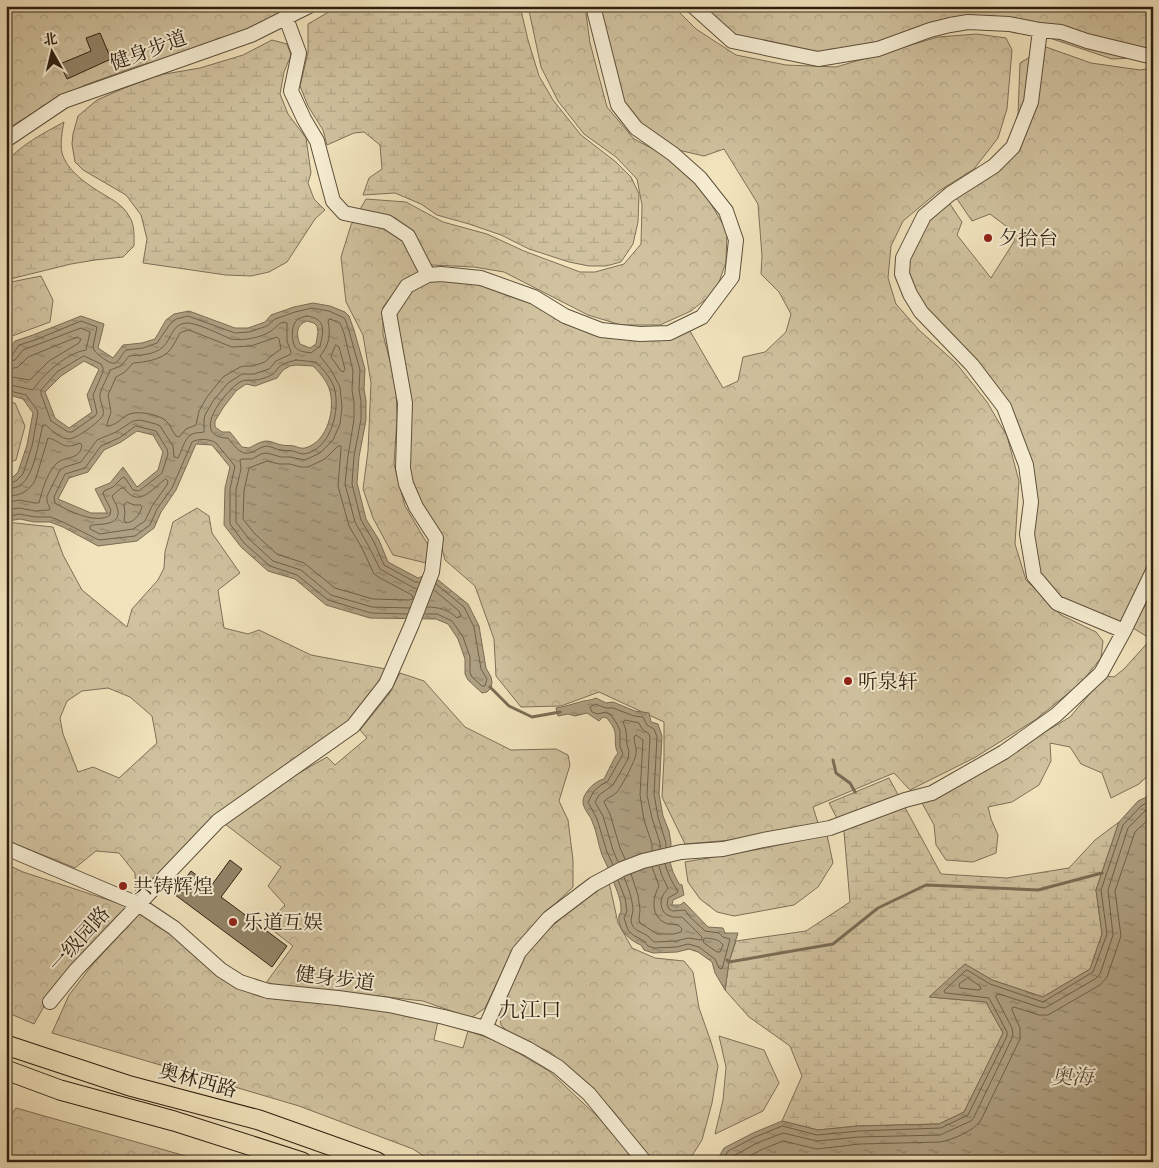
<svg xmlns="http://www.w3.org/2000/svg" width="1159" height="1168" font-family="'IM FELL DW Pica','Noto Serif SC',serif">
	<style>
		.forest { fill: url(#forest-crowns); stroke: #7e7058; fill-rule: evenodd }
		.wetland { fill: url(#wetland-marsh); stroke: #7e7058 }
		.water { fill: url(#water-ripples); stroke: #7a6c54; fill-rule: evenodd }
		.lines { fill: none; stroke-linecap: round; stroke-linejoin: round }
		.shore { stroke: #6e6049; stroke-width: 1 }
		.stream { stroke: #7a6c54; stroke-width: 3 }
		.building { fill: #938569; stroke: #2d1f10 }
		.minor-casing { stroke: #5e503b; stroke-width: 16 }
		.major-casing { stroke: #2d1f10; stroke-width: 21 }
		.minor { stroke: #f6edd3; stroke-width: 14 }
		.major { stroke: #f1e3bc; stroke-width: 19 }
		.poi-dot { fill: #8f2418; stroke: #f6edd3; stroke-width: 2 }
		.labels { text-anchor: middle; stroke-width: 4; stroke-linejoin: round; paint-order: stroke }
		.street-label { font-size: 20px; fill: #2d1f10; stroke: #f6edd3 }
		.poi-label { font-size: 20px; fill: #2d1f10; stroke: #f6edd3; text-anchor: start }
		.neighbourhood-label { font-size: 21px; fill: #2d1f10; stroke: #f6edd3 }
		.water-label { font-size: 21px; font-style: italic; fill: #5a4c38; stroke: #f6edd3 }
	</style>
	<defs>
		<pattern id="forest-crowns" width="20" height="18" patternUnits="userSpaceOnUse" patternTransform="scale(1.25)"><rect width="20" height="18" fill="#d0c29f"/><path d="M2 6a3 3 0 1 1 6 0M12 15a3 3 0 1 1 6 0" fill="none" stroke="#b3a688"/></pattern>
		<pattern id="wetland-marsh" width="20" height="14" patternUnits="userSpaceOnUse" patternTransform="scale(1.25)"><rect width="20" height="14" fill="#d0c29f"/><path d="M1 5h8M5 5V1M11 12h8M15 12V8" fill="none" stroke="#b3a688"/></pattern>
		<pattern id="water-ripples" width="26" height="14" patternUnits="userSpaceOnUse" patternTransform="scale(1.25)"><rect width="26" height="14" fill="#aea082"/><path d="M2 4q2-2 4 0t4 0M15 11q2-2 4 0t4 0" fill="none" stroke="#8e8269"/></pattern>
	</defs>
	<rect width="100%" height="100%" fill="#f1e3bc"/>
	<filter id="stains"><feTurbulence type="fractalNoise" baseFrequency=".004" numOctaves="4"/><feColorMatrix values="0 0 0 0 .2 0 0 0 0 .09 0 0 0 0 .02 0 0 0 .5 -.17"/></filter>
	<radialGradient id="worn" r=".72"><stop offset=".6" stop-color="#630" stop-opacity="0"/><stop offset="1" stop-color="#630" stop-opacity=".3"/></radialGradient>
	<!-- forest -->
	<path class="forest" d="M6,6H292L238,35L188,52L135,67L85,85L18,122L6,131Z
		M528,6H585L590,43L607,107L634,139L670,158L699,184L727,231L726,262L716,291L691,311L660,325H621L588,315L504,272L474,267L431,265L401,283L383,307V334L396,385L397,419L394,464L405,506L431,550L426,563L393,555L373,518L363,489L368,451L371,383L363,335L346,302L341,257L351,225L366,199L406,202L443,222L487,234L524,251L580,272H595L624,264L641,244L642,205L637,179L616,157L584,134L558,101L541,67Z
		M593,6H673L696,29L736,55L786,65L836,67L938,37L977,34L1006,38L1012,50L1007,109L998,138L974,169L939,191L903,221L891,246L888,278L896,304L919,330L956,363L987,402L1007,436L1019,481L1015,544L1026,580L1061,615L1096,632L1103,641L1101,658L1081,683L1035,720L974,758L910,790L894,773L813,807L818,823L743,839L685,844L662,797L664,758V722L599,692L561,706L521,707L496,676L494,639L475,586L445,560L436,526L415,496L409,462L395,313L410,289L431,279H466L537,304L657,339L690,331L723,388L738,381L743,357L765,352L786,332L791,314L779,292L761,274L762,256L758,204L724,149L704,156L678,150L642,129L619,101Z
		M688,6H1153V57L1112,59L1017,27L971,24L854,50L812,55L745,41Z
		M1046,47L1091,63L1140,70L1153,68V565L1122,624L1078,608L1053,592L1033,561L1032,496L1004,400L903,286L912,230L948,201L962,222L957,235L991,278L1015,240L1010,229L990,214L972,221L955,196L1008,145L1018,114L1020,63Z
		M41,276L53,300L50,322L12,336L6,345V283Z
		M6,402L15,403L25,426L16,460L6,463Z
		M197,508L209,516L212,533L240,573L218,590L224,628L248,634L259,630L311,655L386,669L379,686L350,723L211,819L136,898L135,873L119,853L96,851L75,868L6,840V522L53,527L63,555L82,590L127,627L132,609L158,580L164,568L165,552L173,522ZM108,688L130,697L152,716L157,743L119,778L93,767L78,772L63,734L60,718L67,701L82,691Z
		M1153,590V771L1139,784L1111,798L1102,773L1081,764L1070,747L1050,743L1051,761L1039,785L1012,802L988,807L991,819L998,835L996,853L973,862L946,860L936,845L934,825L921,801L978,772L1070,717L1105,676L1114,677L1124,669L1151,639L1133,628Z
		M400,673L424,681L465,727L511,750L556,749L568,755L570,765L559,801L568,820L573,860V887L539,919L512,951L485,1008L471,1018L423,1001L378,996L302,989L266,983L293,946L266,925L285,905L268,886L281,867L225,824L280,784L327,757L335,765L367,738L360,730L389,694Z
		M827,835L833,863L818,887L794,905L734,916L717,912L700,899L688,882L685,862L760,849Z
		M6,864L23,872L130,907L58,982L34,1024L6,1012Z
		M609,882L618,923L632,948L655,958L684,961L693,972L699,1008L711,1042L718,1066L712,1103L702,1140L688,1162H652L614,1112L592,1088L550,1052L510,1034L501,1025L499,1012L524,957L548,930L575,906Z
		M142,911L235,985L361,1005L438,1021L434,1040L463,1048L468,1031L500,1042L549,1071L598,1117L637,1162H433L413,1149L299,1106L52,1033L69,995L93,964Z
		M719,1036L764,1050L779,1083L763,1111L715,1134L723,1100L726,1067Z
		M16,1108L207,1162H6V1123Z"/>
	<!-- wetland -->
	<path class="wetland" d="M339,6H520L528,40L539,76L553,100L581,135L616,162L631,177L639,194L638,222L633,244L621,262L606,266H589L569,262L529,249L501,235L469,224L437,215L421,204L395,193L363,195L369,178L382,169L380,145L364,132L354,133L327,145L323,130L308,106L300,86L308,53V24Z
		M272,40L287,44L291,55L284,72L280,94L288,114L306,138L311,173L308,183L314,199L325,210L315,219L287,262L269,272L251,276L226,275L143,263L147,239L141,215L126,195L83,170L75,162L72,144L73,134L78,116L97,100L122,89L159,75L200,68L243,55Z
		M64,122C62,132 60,144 62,153C67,171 88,185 103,194C113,200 123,205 129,216C135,225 134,236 134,246L123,257L95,260L71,264L6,280V162C22,144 44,133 64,122Z
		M889,778L941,874L1007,878L1069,868L1095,840L1119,822L1096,890L1102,934L1090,969L1043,997L992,980L965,964L930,997L986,1002L1003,1033L964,1112L939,1124L858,1126L818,1130L782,1121L802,1076L790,1046L749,1017L725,990L729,962L736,941L806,931L850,902L844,832L829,803Z"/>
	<!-- water -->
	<path class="water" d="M313,303L330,306L345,312L349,316L354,330L365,369L364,389L366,401V420L359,457L357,483L366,519L379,540L388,562L418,578L423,576L427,571L468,604L479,626L486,668L491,677L492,682L491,688L487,692L482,693L468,680L465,674V659L458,639L448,624L436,619L370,618L326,605L295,579L268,571L241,547L224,525L225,488L230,467L212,445L196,444L176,490L161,512L154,528L137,541L98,546L63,527L50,522H34L20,519L8,521L6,515V469L9,468L12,478L18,472L27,445L33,413L23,399L6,394V354L15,341L33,335L81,316L104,324L98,348L113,358L123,345L142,343L155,339L166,320L174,314L189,311L235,328H248L265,322L271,315L294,307ZM307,321L314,323L317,326L318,332L316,344L310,348L300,344C296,334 296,325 307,321ZM84,361L99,369L87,395L92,412L69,428L55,418L45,392L61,376ZM296,365L313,366C319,372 326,380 329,388C336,408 328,442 305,448C301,449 298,447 294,446C290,445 286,446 282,445C278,445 272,441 267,441C261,441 255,445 249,448L242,447L230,432H222L215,427V421L223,408L236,391L246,384L255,386L277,378L283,370L290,366ZM137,431L153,435L163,452L158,470L137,487L123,467L110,483L95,489L107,513H91L58,499L69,478L88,472L104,450L121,442Z
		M596,698L606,703L613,702L635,711L649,713L651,722L658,724L662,736L659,794L663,816L669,831L671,843L670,862L673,872L679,884L682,885L684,895L673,900L672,905H680L684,902L708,927L723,928L725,933H738L729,962L725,990L715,973L712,962L698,952L689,949L677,952L653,953L644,950L641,945C630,941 617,929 619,916C620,910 621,916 621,909C621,900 617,891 614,883C611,873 606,864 602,855C598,844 597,832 592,821C590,815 582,808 583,800C585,791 595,781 604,779L615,757L618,753C614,746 616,740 615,732C614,727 610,722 607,718L603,717L599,721L587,713L575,716L568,714L558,716L556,708C564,707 572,704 580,702C585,700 590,701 596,698Z
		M1153,794V1162H716L724,1148L753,1133L782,1121L818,1130L858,1126L939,1124L964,1112L1003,1033L986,1002L929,997L965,964L992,980L1043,997L1090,969L1102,934L1096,890L1119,822L1138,801Z"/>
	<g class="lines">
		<!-- shore -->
		<path class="shore" d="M306,316C326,318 324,330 320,346L311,353C306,352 299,352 295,347C291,340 291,324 298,319C299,318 305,317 306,316Z
			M189,330L232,347L251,346L277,337L279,339L281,349L270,357L265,362L253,366H246L240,367L223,377L207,397L199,411L196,425L186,429L179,437L176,436C172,431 170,424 165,420C157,414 136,410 127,415C121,419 115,426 107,426V424L111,412L108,395L116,377L125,372L133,363C145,362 162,360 170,350C174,345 177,338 180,333Z
			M336,345L339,347L345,369L343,372L341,371L331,357Z
			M6,356L12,355L19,345L35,340L81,321L97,327L93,347L94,350C97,354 110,365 115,363C119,361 123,353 126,350L143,348L157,343L170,324L176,319L188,316L235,333L249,332L267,326L275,319L295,312L312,308L329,311L342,317L345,319L349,331L360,370L359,389L361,402V419L354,456L352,484L361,520L374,542L384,565L415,582H419
			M84,356L101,364L103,368V372L93,395L97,413L95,416L72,432H68L51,421L41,394V390L57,372Z
			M296,360L316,362C323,369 331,378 334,387C341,409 331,450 304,454C300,454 296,452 293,451C289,450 285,451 281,450C277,450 271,446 266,446C261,447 257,450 252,452C241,457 234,445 228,438C225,438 223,438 220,437C194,429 227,390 240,382C246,379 248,381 255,380C259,380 269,377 273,374C275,373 277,369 278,368C283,363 289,362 296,360Z
			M6,362L15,360L23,350L81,328L90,332L86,350C67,353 43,374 33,390L6,384
			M6,370L18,367L28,357L77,337L81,339L79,343L49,361L30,380L6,376
			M6,390L26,395L37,410L38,413L32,446L23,474L16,481L13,482L9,481L6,478
			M136,426L156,431L167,449L168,454L162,473L139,491L133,490L125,478L123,477L113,487L104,491L103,494L111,510L110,515C97,525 68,511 55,503L54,497L65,474L85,468L101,446L119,438Z
			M166,479L168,481L167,485L152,506L145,521L133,529L100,534L90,529V526L92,525C103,524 123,525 117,507C116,503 113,500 112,496L121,488H124C138,508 150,491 164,480Z
			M6,487C33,497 38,441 43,425H46C51,430 61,439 69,439C76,439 101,421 103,415C105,408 99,402 100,395C100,390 108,377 110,370L121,366L129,356C140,355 154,355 163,347C172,338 172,324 186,323C196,322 221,335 231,339C242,341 261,338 271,331C277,327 277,324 284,322L287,323V341L291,352V354L276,361L269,369L254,374H242L228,383L213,401L205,415L204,420V432C200,433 195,432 191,435C184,439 182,451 178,458L174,457L173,446L160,426L156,424L140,420L133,421L116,432L97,440L81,462L65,467L60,470L47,496V502L50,508L49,510L35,511L19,508L6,510
			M6,495C19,498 31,490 36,478L48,438C62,441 62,451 80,443L82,445C80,461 65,455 56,464C47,473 42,491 39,503H35L19,500L6,503
			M127,502L134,505H141L142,507C139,515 135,522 126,523L124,520L125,513L124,505Z
			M6,517L19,514L35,517H51L65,523L99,540L135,536L150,525L157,509L172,488L192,442C198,438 211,439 216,443L235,466L230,489V524L244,543L270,566L297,575L328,600L371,613L407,614
			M413,599L409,600L373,599L335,588L304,563L277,554L255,534L243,519L244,491L249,468L267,461L279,464H290L301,467H308L325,459L338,446H341V449L338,486L349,526L362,548L374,574L380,578L412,595L413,598
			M427,607C439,607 449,610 457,618L461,616L459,611L434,590
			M410,608L372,607L331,595L301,570L273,561L249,539L236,522V490L241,469L240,461L241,459H252L261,454L267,453L281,457H290L305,460L320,453L333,440L340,424L342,407L340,387L331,370L320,356C329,346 331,334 328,321L330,319L340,323L344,333L353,371L352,390L354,402V419L348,456L345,484L355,522L368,545L380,569L412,587L417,589
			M425,614H437L452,621L463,637L470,657V673L472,677L482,686H485L487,679L481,669L474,627L464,607L436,584
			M625,859L620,848L610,814L604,802C607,797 612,797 616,793C621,788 636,760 636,753C637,748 634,743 634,737L636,735L643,740L640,795L644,820L652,844V851
			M618,862L613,850L603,816L595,802L599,795L613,785L628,759L629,751L627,745L626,730L623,722L625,720L639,723L642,729L649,734L650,737L647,795L652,818L660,843V849
			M613,865L607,852L597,819L588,802L594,791L601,785L608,781L623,754L620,747V731L617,724L611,715L606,712L598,714L592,712L590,707L595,704L606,708H613L634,716L643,717L647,725L654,729L657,737L654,794L658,817L666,843V847
			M631,874L638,895L640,910L639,919L640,923L657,934H674L681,932L682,929C678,923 674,925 668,924C650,918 652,899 659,886L652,867
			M624,877C628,887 632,898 633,909C633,913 631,917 631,921C633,932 642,931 649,937C651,939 652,941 655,942L676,941L688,938L701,940L702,939V937L682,917C679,917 674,918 670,916C661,914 659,902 663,895C665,892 667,890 668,888L662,876L659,866
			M618,880L625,898L627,911L624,918L628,930L633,935L644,941L648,946L654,948L677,947L688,944L699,947L715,959L719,968L722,969L730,939L723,937L719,933L705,931L690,917L685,910L673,911L669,909L667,905L668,898L677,893L678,891C672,883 668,874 665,864
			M706,938C713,939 719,939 723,945L720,952H717L704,943L703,940Z
			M968,978L980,986L981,989L978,990L960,988L959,984L966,979Z
			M722,1162L728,1151L755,1137L782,1126L817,1135L859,1131L941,1128L968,1115L1007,1036V1032L989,998L946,993L944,992L945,990L965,971L967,970L990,984L1043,1002L1093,972L1107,934L1101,890L1123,825L1141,806L1153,799
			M729,1162L733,1156L757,1143L783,1133L817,1141L859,1137L940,1135L971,1121L974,1117L1013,1036L1012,1028L996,997V995L999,994L1039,1007L1045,1008L1095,979L1100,974L1113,935L1108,890L1128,828L1145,811L1153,806
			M738,1162L761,1150L783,1141L817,1149L860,1144L940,1142C952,1140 974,1131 981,1120L1020,1039V1028L1012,1010V1008L1014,1007L1039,1015H1048L1100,985L1107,977L1121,936L1115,891L1135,832L1153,815"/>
		<!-- stream -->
		<path class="stream" d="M490,687L509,706L532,717L560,712
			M833,760L836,773L850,783L855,792
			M727,960L729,962L833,944L878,908L926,885L1038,890L1102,873"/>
	</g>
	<!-- building -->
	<path class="building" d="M100,33L111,59L67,79L60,64L91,51L86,38Z
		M230,860L242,869L221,897L287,946L272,967L174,894L191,871L211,886Z"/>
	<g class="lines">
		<!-- minor casing -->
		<g class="minor-casing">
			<path id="minor" d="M693,6L732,41L818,59L878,49L930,30L950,25L968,22L1009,24L1040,30L1031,102L1013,147L994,166L950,194L924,216L903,258L902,274L910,294L921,312L972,365L1004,407L1026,465L1031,502L1027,534L1034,576L1057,603L1124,631
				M286,18L299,53L291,91L304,119L317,141L333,201L344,213L387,222L408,236L428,275
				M1040,30L1061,32L1087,41L1153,57
				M6,140L64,101L251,35L309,6
				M6,848L138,904L174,928L221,970L240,982L268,991L338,998L389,1005L444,1017L485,1028L528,1049L558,1067L589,1094L645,1162
				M50,1002L76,970L218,821L353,726L386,684L412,624L432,572L436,538L416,507L406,484L403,468L405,403L389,313L407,286L428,275L441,274L481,278L534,297L565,316L601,330L640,334L669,333L702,317L732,277L736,240L726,211L700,178L673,154L636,128L618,105L593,6
				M485,1028L519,952L549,918L594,884L622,869L643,861L681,852L723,849L763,840L830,828L905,800L932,793L1004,752L1056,715L1101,673L1124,631L1153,571"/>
		</g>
		<!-- major casing -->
		<g class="major-casing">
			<path id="major" d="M6,1045L130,1086L259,1120L377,1162
				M6,1070L60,1090L174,1121L302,1162"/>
		</g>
		<!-- minor -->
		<use href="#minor" class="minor"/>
		<!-- major -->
		<use href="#major" class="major"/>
	</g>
	<!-- markers -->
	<g class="poi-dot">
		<circle cx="988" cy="238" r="5"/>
		<circle cx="848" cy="681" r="5"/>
		<circle cx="123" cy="886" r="5"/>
		<circle cx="233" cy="922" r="5"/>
	</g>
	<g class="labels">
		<!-- street labels -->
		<g class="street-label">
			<text transform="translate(148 50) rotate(-20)" y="7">健身步道</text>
			<text transform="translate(79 939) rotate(-48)" y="7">一级园路</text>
			<text transform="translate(335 978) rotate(7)" y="7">健身步道</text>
			<text transform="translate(198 1080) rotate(15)" y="7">奥林西路</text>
		</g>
		<!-- poi labels -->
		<g class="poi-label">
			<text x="998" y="245">夕拾台</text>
			<text x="858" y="688">听泉轩</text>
			<text x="133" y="893">共铸辉煌</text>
			<text x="243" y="929">乐道互娱</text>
		</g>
		<!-- neighbourhood labels -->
		<g class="neighbourhood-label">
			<text x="530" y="1017">九江口</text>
		</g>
		<!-- water labels -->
		<g class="water-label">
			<text x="1072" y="1084">奥海</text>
		</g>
	</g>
	<!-- margin -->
	<rect width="1159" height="1168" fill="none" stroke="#f1e3bc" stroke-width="25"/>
	<rect x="8" y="8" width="1144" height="1153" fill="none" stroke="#2d1f10" stroke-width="2.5"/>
	<rect x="12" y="12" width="1134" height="1143" fill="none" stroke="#2d1f10"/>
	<!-- north arrow -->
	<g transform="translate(52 52) rotate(352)" stroke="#f6edd3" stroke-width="4" paint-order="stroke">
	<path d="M0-4L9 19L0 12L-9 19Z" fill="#2d1f10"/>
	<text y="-8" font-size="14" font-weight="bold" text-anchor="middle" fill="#2d1f10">北</text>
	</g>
	<rect width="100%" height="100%" filter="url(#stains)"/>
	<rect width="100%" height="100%" fill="url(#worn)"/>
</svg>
